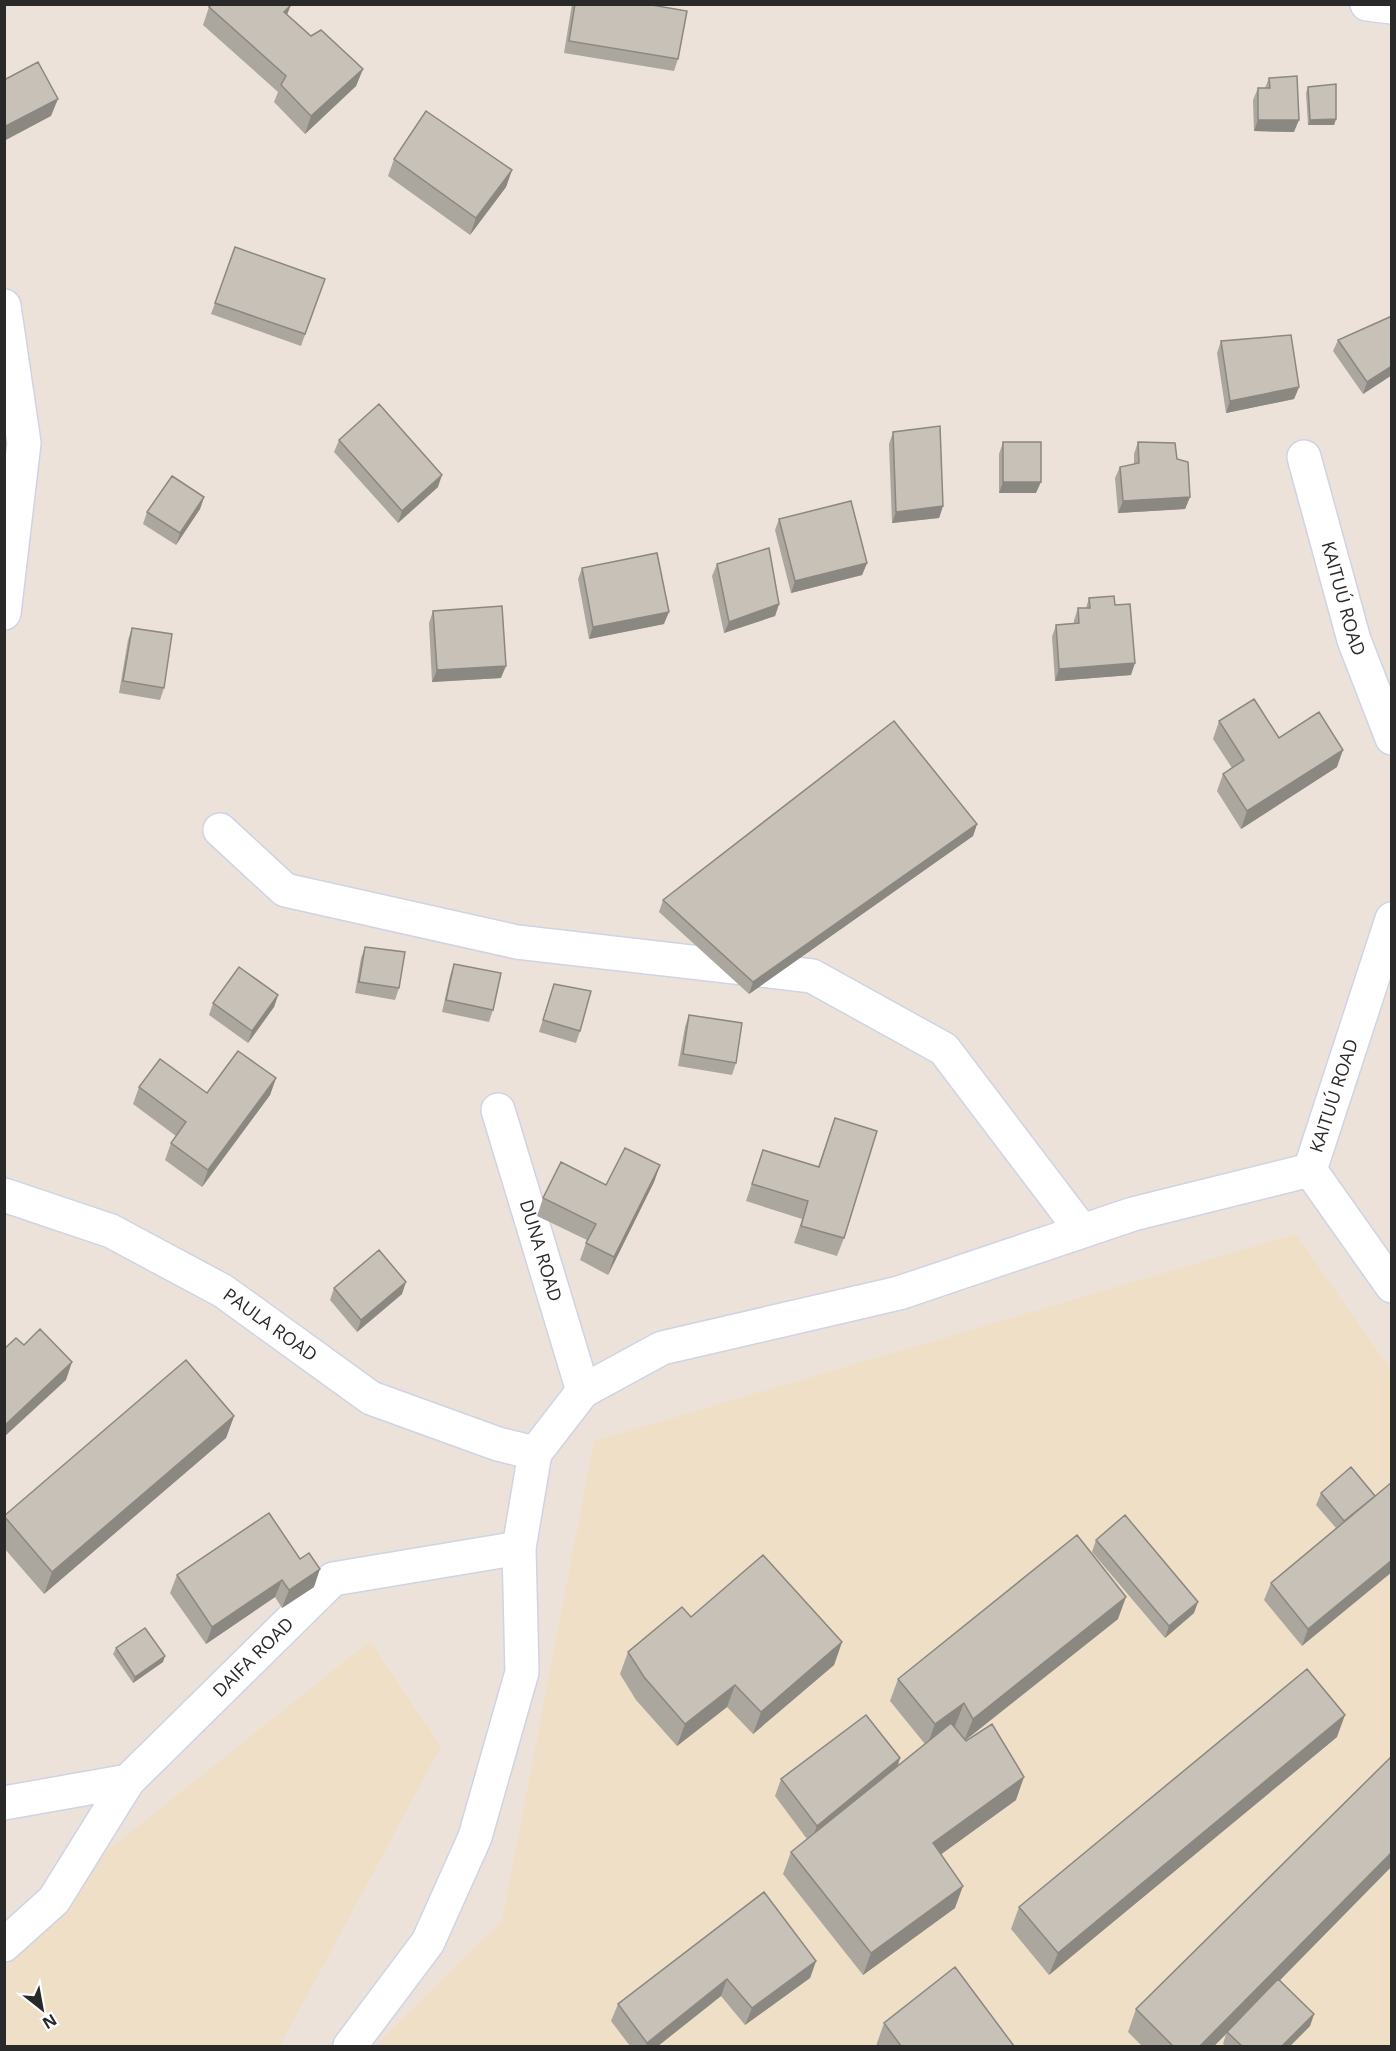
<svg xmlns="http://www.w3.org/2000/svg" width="1396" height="2051" font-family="'Open Sans',sans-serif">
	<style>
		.education { fill: #f0dfc7 }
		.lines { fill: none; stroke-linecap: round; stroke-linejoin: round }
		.minor-casing { stroke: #ced4e3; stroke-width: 36 }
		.minor { stroke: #fff; stroke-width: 33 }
		.wall { fill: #aba69e }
		.shaded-wall { fill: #8b8781 }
		.building { fill: #c7c1b8; stroke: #8b8781; stroke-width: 1.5 }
		.labels { text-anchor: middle; stroke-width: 6; stroke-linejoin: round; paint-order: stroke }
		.street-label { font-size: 18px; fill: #292929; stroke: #fff }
	</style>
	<rect width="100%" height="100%" fill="#ede2d9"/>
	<!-- education -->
	<path class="education" d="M1296,1234L1391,1370V2046H375L502,1921L594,1441Z
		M370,1641L441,1747L280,2046H5V1929L98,1858Z"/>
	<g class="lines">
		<!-- minor casing -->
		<g class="minor-casing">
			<g id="minor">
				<path d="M1367,4L1392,7"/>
				<path d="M4,306L24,443L4,613"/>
				<path id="s1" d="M1304,457L1354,640L1392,738"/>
				<path d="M220,830L285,890L517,942L812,976L944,1049L1082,1231"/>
				<path id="s2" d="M498,1110L583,1391"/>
				<path id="s3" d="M1310,1170L1392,919"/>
				<path d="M1310,1170L1392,1286"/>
				<path id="s4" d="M4,1195L111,1231L223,1291L371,1398L498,1444L535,1453"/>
				<path id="s5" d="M4,1803L128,1781L333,1579L519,1548"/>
				<path d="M4,1945L54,1900L128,1781"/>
				<path d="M350,2046L428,1942L475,1837L522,1672L519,1548L535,1453L583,1391L662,1348L899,1293L1133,1214L1310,1170"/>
			</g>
		</g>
		<!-- minor -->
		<use href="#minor" class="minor"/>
	</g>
	<!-- wall -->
	<path class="wall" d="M572,4H646L678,59L674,71L564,53Z
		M209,7L287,14L311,36L363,69L356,86L305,134L274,102L278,92L203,25Z
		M1269,78L1294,132L1254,131L1253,100L1258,88H1265Z
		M1308,87L1336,119L1334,125H1308L1306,93Z
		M394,159L512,170L506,187L470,235L388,176Z
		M235,247L325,279L301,346L211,314Z
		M1392,316V375L1363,394L1333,351L1338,340Z
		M1221,341L1299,387L1294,399L1226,413L1217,353Z
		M893,432L943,506L939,518L892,523L889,444Z
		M339,440L438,487L398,523L334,452Z
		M1003,442L1036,493H999V454Z
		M1138,442L1177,459L1190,497L1185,509L1118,513L1115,478L1120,467L1134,464V454Z
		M204,497L200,509L176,545L143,524L147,512Z
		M779,519L867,563L862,575L791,593L775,530Z
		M717,564L779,604L775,616L724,633L712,576Z
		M582,568L664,624L589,639L578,579Z
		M1089,598L1115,605L1131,675L1055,681L1052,637L1056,625L1074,623V620L1078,608H1086Z
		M433,611L501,678L432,682L429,623Z
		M132,628L164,688L160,700L119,693L128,640Z
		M1219,721L1279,738L1337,767L1241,829L1217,791L1223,774L1232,768L1213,739Z
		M977,824L973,836L749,994L659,912L663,900Z
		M365,947L399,988L395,1000L355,993L361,958Z
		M454,964L493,1010L489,1022L442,1012L450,976Z
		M554,984L580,1031L576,1043L539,1032Z
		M278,995L274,1007L248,1043L209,1015L213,1003Z
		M689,1015L736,1063L732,1075L678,1066L685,1027Z
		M276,1078L270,1095L202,1187L165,1160L171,1143L176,1136L133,1104L139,1087L207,1093Z
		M835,1118L844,1238L837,1256L794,1243L802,1219L746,1201L763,1150L818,1167Z
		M660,1165L654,1182L608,1275L580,1260L587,1240L537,1216L543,1198L606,1185Z
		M334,1288L402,1294L357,1332L330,1300Z
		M234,1416L226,1438L44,1594L4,1548V1516Z
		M1321,1493L1375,1496L1302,1646L1264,1600L1271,1583L1336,1528L1316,1505Z
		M269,1513L314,1587L282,1608L275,1597L206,1644L170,1593L177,1575Z
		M1096,1540L1194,1613L1165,1638L1092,1552Z
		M691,1617L842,1642L834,1665L753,1734L727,1707L677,1746L636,1700L620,1674L628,1652Z
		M1118,1619L966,1740L1016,1800L941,1854L955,1908L863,1975L783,1874L791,1852L807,1839L775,1796L781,1779L900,1758L898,1766L925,1744L890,1701L898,1679Z
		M116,1648L163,1662L133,1683L113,1654Z
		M1337,1737L1049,1975L1011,1929L1019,1907Z
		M1391,1757L1392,1866L1280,1980L1314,2014L1310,2026L1290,2046H1226L1223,2044L1226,2034L1214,2046H1142L1128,2032L1136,2009Z
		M764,1892L816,1961L810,1978L745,2025L721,1996L658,2046H630L611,2021L618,2004Z
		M884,2023L1014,2046H876Z"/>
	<!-- shaded-wall -->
	<path class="shaded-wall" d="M291,5L284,22V12Z
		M363,69L356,86L305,134L311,116Z
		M58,99L51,116L4,141V127Z
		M1336,119L1334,125H1308L1310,120Z
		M1258,120H1299L1294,132L1254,131Z
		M512,170L506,187L470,235L476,218Z
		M1392,366V375L1363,394L1367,382Z
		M1299,387L1294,399L1226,413L1230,401Z
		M442,475L438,487L398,523L402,511Z
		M1003,482H1041L1036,493H999Z
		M204,497L200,509L176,545L180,533Z
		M1190,497L1185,509L1118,513L1123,501Z
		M943,506L939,518L892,523L896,512Z
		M867,563L862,575L791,593L795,581Z
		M779,604L775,616L724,633L729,622Z
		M669,612L664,624L589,639L593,627Z
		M1135,663L1131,675L1055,681L1059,669Z
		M506,666L501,678L432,682L437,670Z
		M1343,750L1337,767L1241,829L1247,811Z
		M977,824L973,836L749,994L753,982Z
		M278,995L274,1007L248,1043L252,1031Z
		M276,1078L270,1095L202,1187L208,1170Z
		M660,1165L654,1182L608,1275L614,1257Z
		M406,1282L402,1294L357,1332L361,1320Z
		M72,1362L66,1380L4,1437V1426Z
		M234,1416L226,1438L44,1594L52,1572Z
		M1392,1560V1572L1302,1646L1308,1629Z
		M320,1569L314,1587L282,1608L289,1590Z
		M282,1580L275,1597L206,1644L212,1627Z
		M1126,1597L1118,1619L964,1741L973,1719Z
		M1198,1602L1194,1613L1165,1638L1169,1626Z
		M842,1642L834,1665L753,1734L761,1712Z
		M165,1656L163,1662L133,1683L135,1677Z
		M735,1685L727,1707L677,1746L685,1724Z
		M964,1703L955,1726L927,1746L935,1724Z
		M1345,1715L1337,1737L1049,1975L1058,1953Z
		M900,1758L894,1776L810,1843L817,1826Z
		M1024,1777L1016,1800L925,1866L933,1843Z
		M1392,1852V1866L1228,2033L1227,2032L1226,2034L1214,2046H1200Z
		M963,1886L955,1908L863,1975L871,1953Z
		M816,1961L810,1978L745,2025L752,2008Z
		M727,1979L721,1996L658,2046H646L647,2043Z
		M1314,2014L1310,2026L1290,2046H1282Z"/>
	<!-- building -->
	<path class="building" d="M212,4H290L291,5L284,12L311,36L321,30L363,69L311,116L281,85L286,76L209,7Z
		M575,4H646L687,11L678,59L569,41Z
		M38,62L58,99L4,127V80Z
		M1297,76L1299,120H1258V88H1270L1269,78Z
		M1336,84V119L1310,120L1308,87Z
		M426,111L512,170L476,218L394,159Z
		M235,247L325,279L305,334L215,303Z
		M1392,316V366L1367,382L1338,340Z
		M1291,335L1299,387L1230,401L1221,341Z
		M379,404L442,475L402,511L339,440Z
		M940,426L943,506L896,512L893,432Z
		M1003,442H1041V482H1003Z
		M1138,442L1175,443L1177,459L1188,462L1190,497L1123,501L1120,467L1139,463Z
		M172,476L204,497L180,533L147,512Z
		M851,501L867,563L795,581L779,519Z
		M769,548L779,604L729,622L717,564Z
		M657,553L669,612L593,627L582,568Z
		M1114,596L1115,605L1130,604L1135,663L1059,669L1056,625L1079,623L1078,608H1090L1089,598Z
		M502,606L506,666L437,670L433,611Z
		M132,628L172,634L164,688L123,681Z
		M1254,699L1279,738L1319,712L1343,750L1247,811L1223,774L1244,760L1219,721Z
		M894,721L977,824L753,982L663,900Z
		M365,947L405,952L399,988L359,982Z
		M454,964L501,973L493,1010L446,1000Z
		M239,967L278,995L252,1031L213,1003Z
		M554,984L591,991L580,1031L543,1020Z
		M689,1015L742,1023L736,1063L683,1054Z
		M238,1051L276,1078L208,1170L171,1143L186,1122L139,1087L160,1059L207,1093Z
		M835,1118L877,1131L844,1238L801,1226L808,1201L752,1184L763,1150L819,1167Z
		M625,1148L660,1165L614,1257L586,1243L596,1224L543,1198L561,1162L606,1185Z
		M379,1250L406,1282L361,1320L334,1288Z
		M40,1329L72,1362L4,1426V1349L16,1338L24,1345Z
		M186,1360L234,1416L52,1572L4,1516Z
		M1351,1467L1375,1496L1344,1521L1321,1493Z
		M1392,1482V1560L1308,1629L1271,1583Z
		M269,1513L300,1559L309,1553L320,1569L289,1590L282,1580L212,1627L177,1575Z
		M1125,1515L1198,1602L1169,1626L1096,1540Z
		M1077,1535L1126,1597L973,1719L964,1703L935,1724L898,1679Z
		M763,1555L842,1642L761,1712L735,1685L685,1724L644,1677L628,1652L682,1607L691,1617Z
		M145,1628L165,1656L135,1677L116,1648Z
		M1307,1669L1345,1715L1058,1953L1019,1907Z
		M866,1715L900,1758L817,1826L781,1779Z
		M951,1723L966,1741L992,1724L1024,1777L933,1843L963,1886L871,1953L791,1852Z
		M1391,1757L1392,1852L1200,2046H1173L1136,2009Z
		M764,1892L816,1961L752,2008L727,1979L647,2043L618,2004Z
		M955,1967L1014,2046H901L884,2023Z
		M1278,1979L1314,2014L1282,2046H1242L1227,2032Z"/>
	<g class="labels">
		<!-- street labels -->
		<g class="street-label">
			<text dy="6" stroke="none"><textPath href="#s1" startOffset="147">KAITUÚ ROAD</textPath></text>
			<text dy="6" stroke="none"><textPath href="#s3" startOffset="78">KAITUÚ ROAD</textPath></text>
			<text dy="6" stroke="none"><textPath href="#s2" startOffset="147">DUNA ROAD</textPath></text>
			<text dy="6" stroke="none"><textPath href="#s4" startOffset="298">PAULA ROAD</textPath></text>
			<text dy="6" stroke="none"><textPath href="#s5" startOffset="302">DAIFA ROAD</textPath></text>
		</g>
	</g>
	<!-- border -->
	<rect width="1396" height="2051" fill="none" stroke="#292929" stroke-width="12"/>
	<!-- north arrow -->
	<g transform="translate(42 2009) rotate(149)" stroke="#ffffff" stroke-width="4.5" paint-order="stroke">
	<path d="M0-4.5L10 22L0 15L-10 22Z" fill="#292929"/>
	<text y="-9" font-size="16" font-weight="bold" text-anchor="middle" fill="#292929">N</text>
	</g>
</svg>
